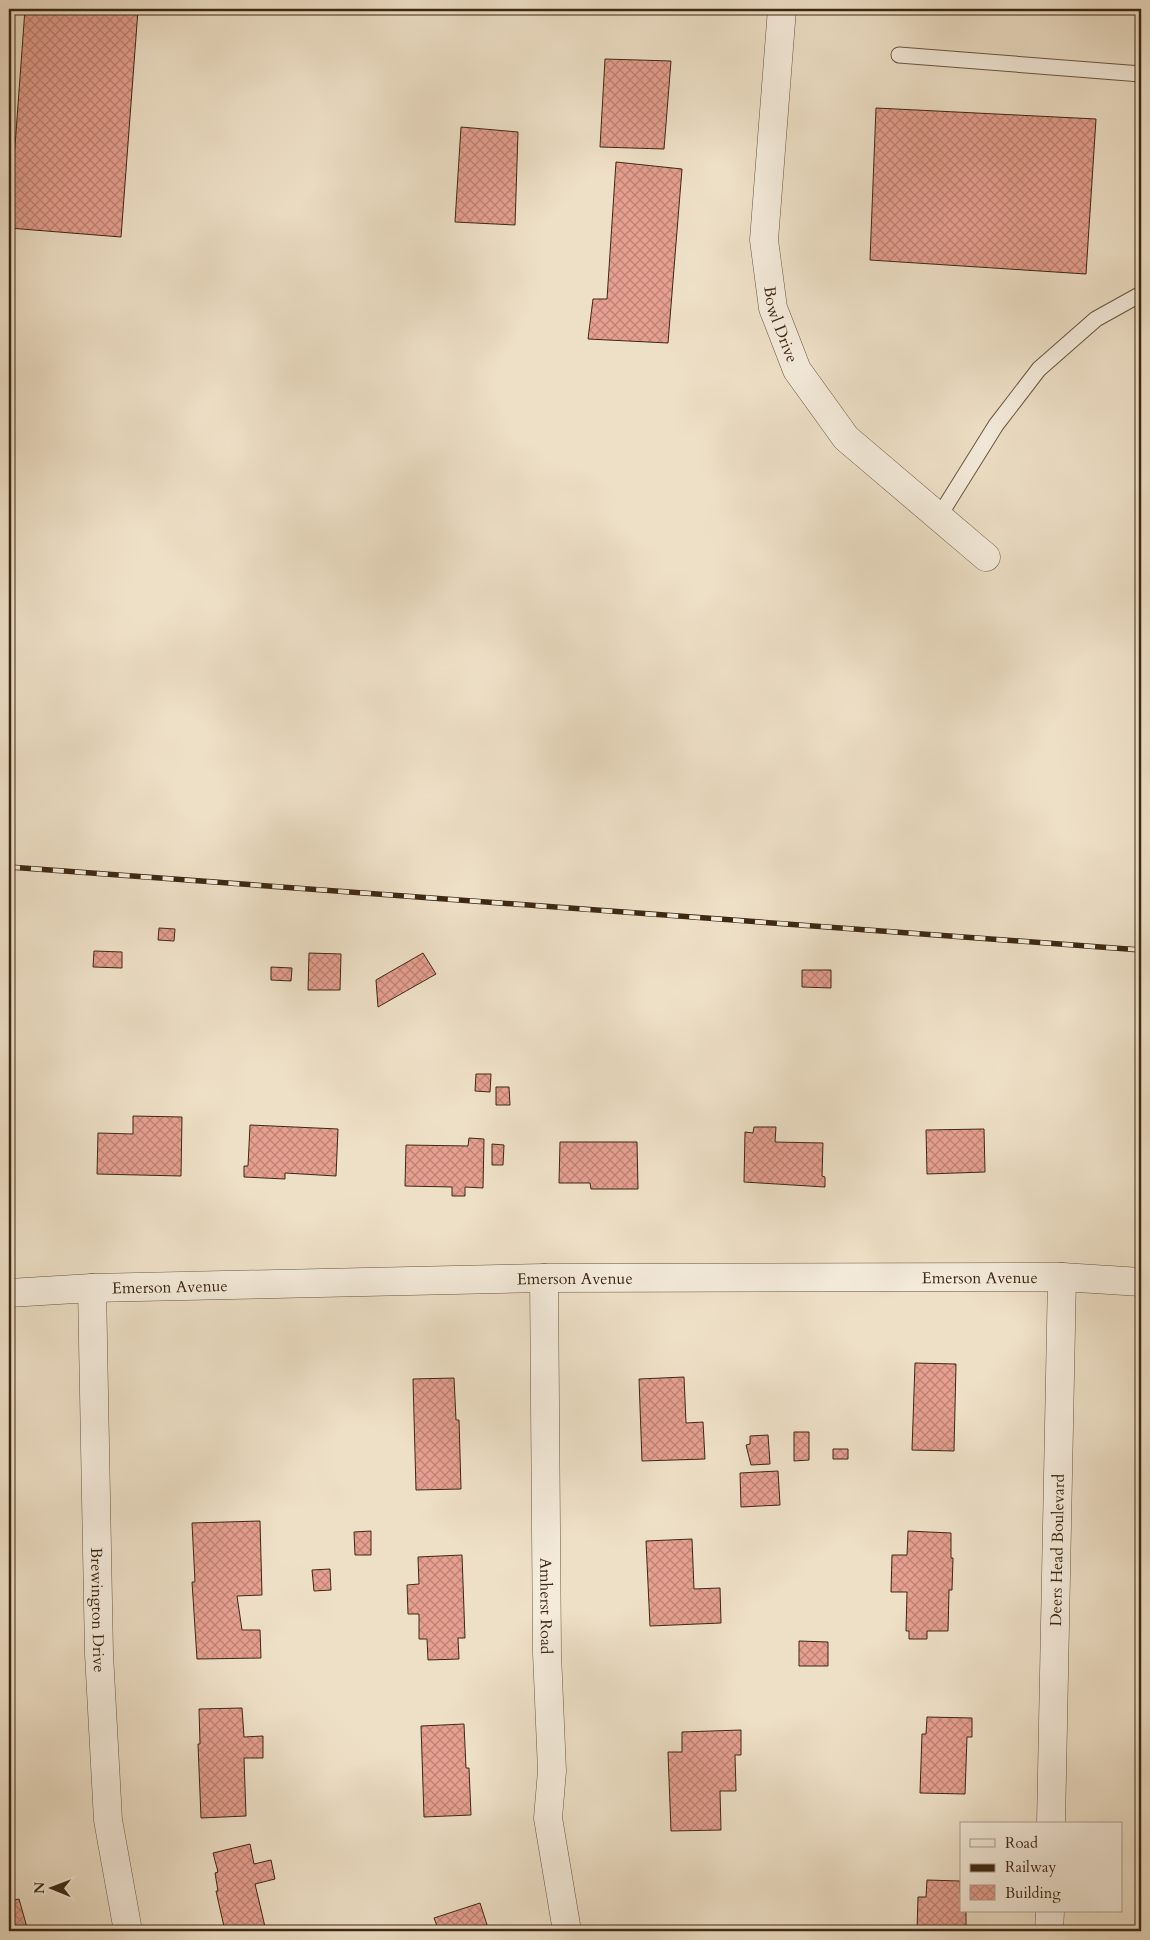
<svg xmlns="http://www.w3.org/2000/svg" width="1150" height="1940" font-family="Cardo,serif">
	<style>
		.building { fill: url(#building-cross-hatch); stroke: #3d2813 }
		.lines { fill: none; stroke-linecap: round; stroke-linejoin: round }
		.service-casing { stroke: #695640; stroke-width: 17 }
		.minor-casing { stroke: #695640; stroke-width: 29 }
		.service { stroke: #f4ebdb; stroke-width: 15 }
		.minor { stroke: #f4ebdb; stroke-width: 28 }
		.rail-casing { stroke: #3d2813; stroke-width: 5.5 }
		.rail { stroke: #f4ebdb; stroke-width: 4; stroke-dasharray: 11; stroke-linecap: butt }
		.labels { text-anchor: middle; stroke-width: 5; stroke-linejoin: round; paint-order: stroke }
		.street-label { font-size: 16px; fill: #3d2813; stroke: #f4ebdb }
	</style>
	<defs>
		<pattern id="building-cross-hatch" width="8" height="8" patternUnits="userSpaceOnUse" patternTransform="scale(1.25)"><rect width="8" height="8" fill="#e69f90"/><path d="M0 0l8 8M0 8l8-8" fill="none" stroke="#bc8274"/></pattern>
	</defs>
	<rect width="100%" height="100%" fill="#eee0c7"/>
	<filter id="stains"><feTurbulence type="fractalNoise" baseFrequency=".004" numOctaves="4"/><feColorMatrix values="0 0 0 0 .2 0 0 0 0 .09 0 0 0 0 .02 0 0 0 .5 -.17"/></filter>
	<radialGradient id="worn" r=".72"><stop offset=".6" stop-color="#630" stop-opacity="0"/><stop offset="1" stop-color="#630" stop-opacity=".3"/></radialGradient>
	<!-- building -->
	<path class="building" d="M25,9L138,10L121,237L9,228Z
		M605,59L671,61L664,149L600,147Z
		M876,108L1096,119L1086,274L870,260Z
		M461,127L518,132L515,225L455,222Z
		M616,162L682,169L668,343L588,339L593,299H607Z
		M159,928L175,929L174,941L158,940Z
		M94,951L122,952V968L93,967Z
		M309,953L341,954L340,990H308Z
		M423,953L436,974L378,1007L376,980Z
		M271,967L292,968L291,981L271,980Z
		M802,970H831V988L802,987Z
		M476,1074H491L490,1092L475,1091Z
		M496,1087H509L510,1105H496Z
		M133,1116L182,1117L181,1176L97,1174L98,1133L133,1134Z
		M250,1125L338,1129L336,1176L285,1173V1179L244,1177V1166H248Z
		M754,1127H776L775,1142L823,1143L822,1176L825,1177V1187L744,1182L745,1132L753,1133Z
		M984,1129L985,1172L927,1174L926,1130Z
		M9,1130H12L11,1169H9Z
		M469,1138L484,1139L483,1188L465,1187V1196H452V1187L405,1186L406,1145L468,1146Z
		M560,1142H637L638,1189H591L590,1183H559Z
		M492,1144L504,1145L503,1165H492Z
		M915,1363L956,1364L954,1451L912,1450Z
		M684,1377L686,1423L703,1422L705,1459L642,1461L639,1379Z
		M454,1378L456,1420H459L461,1489L416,1490L413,1379Z
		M794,1432H809V1460L794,1461Z
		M768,1435L770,1464L751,1465L746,1445L750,1444V1436Z
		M833,1449H848V1459H833Z
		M778,1471L780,1505L741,1507L740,1473Z
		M260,1521L262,1595L237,1596L242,1630H260L261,1658L197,1659L192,1582H195L192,1523Z
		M371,1531V1555H355L354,1532Z
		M908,1531L951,1533V1558H953L952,1590H949L948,1631H927V1639H909V1631H906L907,1592H891L892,1555H907Z
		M692,1539L694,1589L720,1588L721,1623L650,1626L646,1541Z
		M462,1555L465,1638H458L459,1659L428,1660L427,1639H419V1614H408L407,1585L419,1584L418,1557Z
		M330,1569L331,1590L314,1591L312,1570Z
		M799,1641L828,1642V1666H799Z
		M242,1708L244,1737L263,1736V1758H244L246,1816L201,1818L198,1744H200L199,1709Z
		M927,1717L972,1718V1737H967L965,1794L920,1793L922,1734H926Z
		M464,1724L466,1768H469L471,1815L424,1817L421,1726Z
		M741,1730V1755H735L736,1791H720L721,1830L671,1831L668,1752H682V1732Z
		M250,1844L254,1864L271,1860L275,1879L255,1884L266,1931H225L216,1891H218L215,1873L218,1872L213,1853Z
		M927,1880L960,1881L961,1911H966V1931H917L918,1897H926Z
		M19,1899L28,1931H9V1901Z
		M480,1903L489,1931H439L434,1918Z"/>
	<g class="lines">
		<!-- service casing -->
		<g class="service-casing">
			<path id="service" d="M899,55L1141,74
				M938,518L996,425L1039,369L1096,319L1141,294"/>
		</g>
		<!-- minor casing -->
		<g class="minor-casing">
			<g id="minor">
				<path id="s1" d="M782,9L764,240L773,308L797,370L846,438L986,557"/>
				<path id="s2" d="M544,1278L547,1653L552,1771L548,1818L567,1931"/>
				<path id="s3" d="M92,1288L99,1654L108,1820L128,1931"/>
				<path id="s4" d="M9,1293L92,1288L544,1278L1062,1277L1141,1282"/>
				<path id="s5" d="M1051,1824L1062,1277"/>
				<path d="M1049,1931L1050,1911"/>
			</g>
		</g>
		<!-- service -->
		<use href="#service" class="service"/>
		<!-- minor -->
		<use href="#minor" class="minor"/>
		<!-- rail casing -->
		<g class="rail-casing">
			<path id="rail" d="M9,867L1141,950"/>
		</g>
		<!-- rail -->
		<use href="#rail" class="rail"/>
	</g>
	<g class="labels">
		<!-- street labels -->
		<g class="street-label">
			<text dy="6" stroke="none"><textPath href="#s1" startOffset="318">Bowl Drive</textPath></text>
			<text dy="6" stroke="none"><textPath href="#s4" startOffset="971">Emerson Avenue</textPath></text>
			<text dy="6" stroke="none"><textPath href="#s4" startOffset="566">Emerson Avenue</textPath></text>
			<text dy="6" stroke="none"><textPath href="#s4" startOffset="161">Emerson Avenue</textPath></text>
			<text dy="6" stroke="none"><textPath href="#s5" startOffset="274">Deers Head Boulevard</textPath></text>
			<text dy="6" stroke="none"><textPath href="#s2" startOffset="328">Amherst Road</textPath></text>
			<text dy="6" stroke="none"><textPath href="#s3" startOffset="322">Brewington Drive</textPath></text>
		</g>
	</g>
	<!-- margin -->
	<rect width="1150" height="1940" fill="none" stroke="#eee0c7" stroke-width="30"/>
	<rect x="10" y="10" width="1130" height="1920" fill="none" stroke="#3d2813" stroke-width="2.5"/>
	<rect x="15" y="15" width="1120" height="1910" fill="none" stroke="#3d2813"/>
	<!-- legend -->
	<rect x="960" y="1822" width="162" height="90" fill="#f4ebdb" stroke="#ab9d8b"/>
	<rect x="970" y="1839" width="25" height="8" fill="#f4ebdb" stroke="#ab9d8b"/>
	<text x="1005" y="1848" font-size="15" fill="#3d2813">Road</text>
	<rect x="970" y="1864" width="25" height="8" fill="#3d2813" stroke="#ab9d8b"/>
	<text x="1005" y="1872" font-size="15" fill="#3d2813">Railway</text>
	<rect x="970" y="1885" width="25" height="15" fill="url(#building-cross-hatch)" stroke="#ab9d8b"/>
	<text x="1005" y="1898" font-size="15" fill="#3d2813">Building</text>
	<!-- north arrow -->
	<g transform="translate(52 1888) rotate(271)" stroke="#f4ebdb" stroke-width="4" paint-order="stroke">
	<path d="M0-4L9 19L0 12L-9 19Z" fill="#3d2813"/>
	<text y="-8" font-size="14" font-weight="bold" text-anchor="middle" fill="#3d2813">N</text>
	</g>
	<rect width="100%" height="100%" filter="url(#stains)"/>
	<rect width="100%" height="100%" fill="url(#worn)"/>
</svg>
